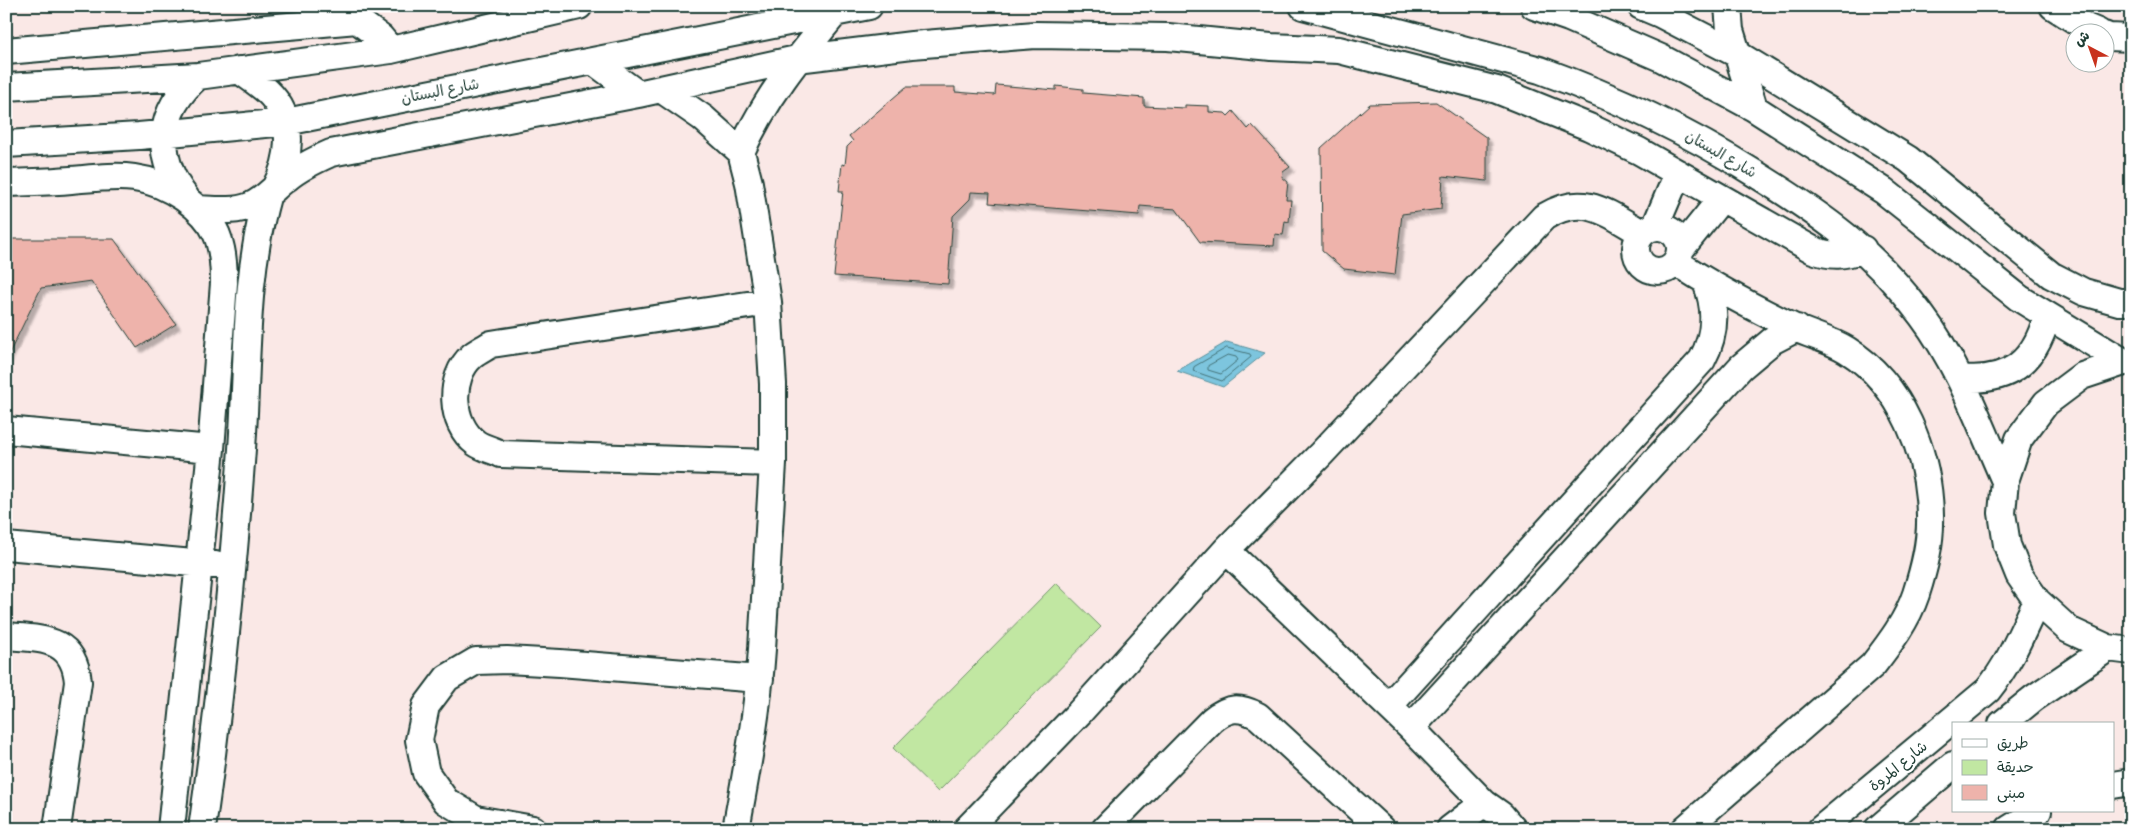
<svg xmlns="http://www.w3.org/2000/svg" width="2137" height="835" font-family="'Patrick Hand','Playpen Sans Arabic',sans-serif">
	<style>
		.green { fill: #c1e7a2; stroke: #70926b }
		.water { fill: #7dc5de; stroke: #578f9a }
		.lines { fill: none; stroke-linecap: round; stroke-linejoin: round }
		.shore { stroke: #457378; stroke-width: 1 }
		.building { fill: #eeb3ab; stroke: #1f3d34; filter: url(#shadow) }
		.minor-casing { stroke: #1f3d34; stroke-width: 30 }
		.minor { stroke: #fff; stroke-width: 26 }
		.labels { text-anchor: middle; stroke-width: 4.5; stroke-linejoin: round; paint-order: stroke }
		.street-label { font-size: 15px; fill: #1f3d34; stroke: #fff }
	</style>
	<defs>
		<filter id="shadow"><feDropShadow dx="4.5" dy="4.5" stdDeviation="1" flood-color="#0004"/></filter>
	</defs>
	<rect width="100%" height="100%" fill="#fae8e6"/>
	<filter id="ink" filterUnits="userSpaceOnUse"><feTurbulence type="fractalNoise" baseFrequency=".02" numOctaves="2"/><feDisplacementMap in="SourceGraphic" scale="10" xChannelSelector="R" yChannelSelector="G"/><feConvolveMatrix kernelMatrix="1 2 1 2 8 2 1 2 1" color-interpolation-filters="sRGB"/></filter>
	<g filter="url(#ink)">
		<!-- green -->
		<path class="green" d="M1056,583L1101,627L938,792L893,748Z"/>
		<!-- water -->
		<path class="water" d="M1227,342L1265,353L1223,387L1177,371Z"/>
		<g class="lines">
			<!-- shore -->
			<path class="shore" d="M1227,348L1250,354L1251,357L1222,381L1193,371L1194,367Z
				M1228,355L1236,357L1238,360L1221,374L1208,370V366Z"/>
		</g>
		<!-- building -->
		<path class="building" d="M996,85L1056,90V86L1083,89V93L1144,98V106L1185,108V105L1209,106V112L1225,113L1228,116L1233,111L1248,129L1252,125L1290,167L1283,172L1282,177L1288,182L1286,200H1291L1289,222L1285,221L1283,235L1275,234L1274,246L1200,242L1176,209L1140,206L1139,215L989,203L990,193L971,192L970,199L953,216L948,284L834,276L843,191H839L842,164L845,165L847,147L853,141L849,136L906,87H955V92L995,95Z
			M1436,102L1487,138V181L1443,176L1441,209L1402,214L1395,275L1344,269L1322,251L1321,148L1370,104Z
			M11,239H114L176,324L137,348L91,281L41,288L6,360V248Z"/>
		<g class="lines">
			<!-- minor casing -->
			<g class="minor-casing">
				<path id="minor" d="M1303,6L1540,70C1615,97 1687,131 1754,173C1822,215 1874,251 1922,316C1959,365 1980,425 2005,481
					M1534,6L1569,18L1661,58L1754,108L1884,191L2019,298L2124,362
					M1641,6L1660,14L1737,54L1908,159L2051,275L2084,292L2119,302H2131
					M1728,6L1730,30L1754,108
					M2053,6L2086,27L2098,32
					M2104,35L2109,37L2131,38
					M6,51L357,20L381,38L391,50
					M593,61L638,94
					M239,70C249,77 259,84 267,91C295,117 292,157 275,188
					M6,87L198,76L391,50L579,6
					M661,89L703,118L741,152L749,183L768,302L773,384V463L762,649C758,710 747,769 736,829
					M6,144L139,136L286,122L869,6
					M741,152C765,98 798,58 835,13
					M6,183C28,182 50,182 71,180C117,176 144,171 184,198C218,222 224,243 224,283L211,449L171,829
					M186,198C153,155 158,111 198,76
					M200,209C217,210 234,212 250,206C265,200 274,187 287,178C300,167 315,160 331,153L638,94L797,59L912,45L1035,35L1168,37L1271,47L1339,50L1497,90L1589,127L1639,151L1813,250C1832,257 1844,256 1863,249
					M1655,227L1678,173
					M1636 249a22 22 0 1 1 44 0a22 22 0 1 1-44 0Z
					M1680,250L1721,199
					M1676,262C1713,287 1754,308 1795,328C1813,336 1831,340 1847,350C1902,384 1929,454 1930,516C1931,543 1924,569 1916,594C1907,621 1890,643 1873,665L1685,829
					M768,302L491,344C485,348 477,352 472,356C448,377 450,424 476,443C483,448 493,450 501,454L773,463
					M2131,362H2124L2082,376L2046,403L2019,439L2005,481L2002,513L2007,545L2019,575L2037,601L2069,630L2108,648L2131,651
					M1960,378C2008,383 2035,363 2047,316
					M6,430L211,449
					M6,546L215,565
					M1226,550L1411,728L1484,803L1501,815L1513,829
					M6,636C42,639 74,637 78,682L57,829
					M1389,706L1702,360C1716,334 1717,309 1706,282
					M2002,724L2034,698L2108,648
					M1411,728L1741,367L1772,341L1797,328
					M2113,785L2131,782
					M202,829C220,702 233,576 242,449C248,364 244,279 267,197
					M533,829L476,819L446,801L426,773L419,740L426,706L447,678L476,661L507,660L560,663L760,679
					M967,829L1079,713L1226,550L1321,454L1544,217C1584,192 1607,213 1642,233
					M1105,829L1212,720C1228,707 1239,706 1258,716L1381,829
					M1450,829L1484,803
					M1821,829L1988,690C2011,661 2021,634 2037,601
					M1878,829L1953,765
					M2009,829L2038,811"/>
			</g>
			<!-- minor -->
			<use href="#minor" class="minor"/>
		</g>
	</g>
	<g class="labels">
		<!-- street labels -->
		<g class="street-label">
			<text transform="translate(440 91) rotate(-11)" y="5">شارع البستان</text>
			<text transform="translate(1721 154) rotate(30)" y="5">شارع البستان</text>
			<text transform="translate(1898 766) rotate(-39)" y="5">شارع المروة</text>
		</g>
	</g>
	<!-- margin -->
	<rect width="2137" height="835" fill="none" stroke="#fff" stroke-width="25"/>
	<rect x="12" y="12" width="2112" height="810" fill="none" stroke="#1f3d34" stroke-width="2" filter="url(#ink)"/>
	<!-- legend -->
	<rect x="1952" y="722" width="162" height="90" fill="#ffffff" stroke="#a5b1ae"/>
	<rect x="1962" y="739" width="25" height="8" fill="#ffffff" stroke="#a5b1ae"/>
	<text x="1997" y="748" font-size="15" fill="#1f3d34">طريق</text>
	<rect x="1962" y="760" width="25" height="15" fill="#c1e7a2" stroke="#a5b1ae"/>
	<text x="1997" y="772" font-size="15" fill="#1f3d34">حديقة</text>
	<rect x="1962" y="785" width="25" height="15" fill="#eeb3ab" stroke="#a5b1ae"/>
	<text x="1997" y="798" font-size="15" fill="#1f3d34">مبنى</text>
	<!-- north arrow -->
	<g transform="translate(2090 48) rotate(319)"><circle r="24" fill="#ffffff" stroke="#a5b1ae"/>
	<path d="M0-4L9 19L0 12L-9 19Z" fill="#c8321e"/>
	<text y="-8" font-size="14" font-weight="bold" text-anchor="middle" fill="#1f3d34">ش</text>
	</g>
</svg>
